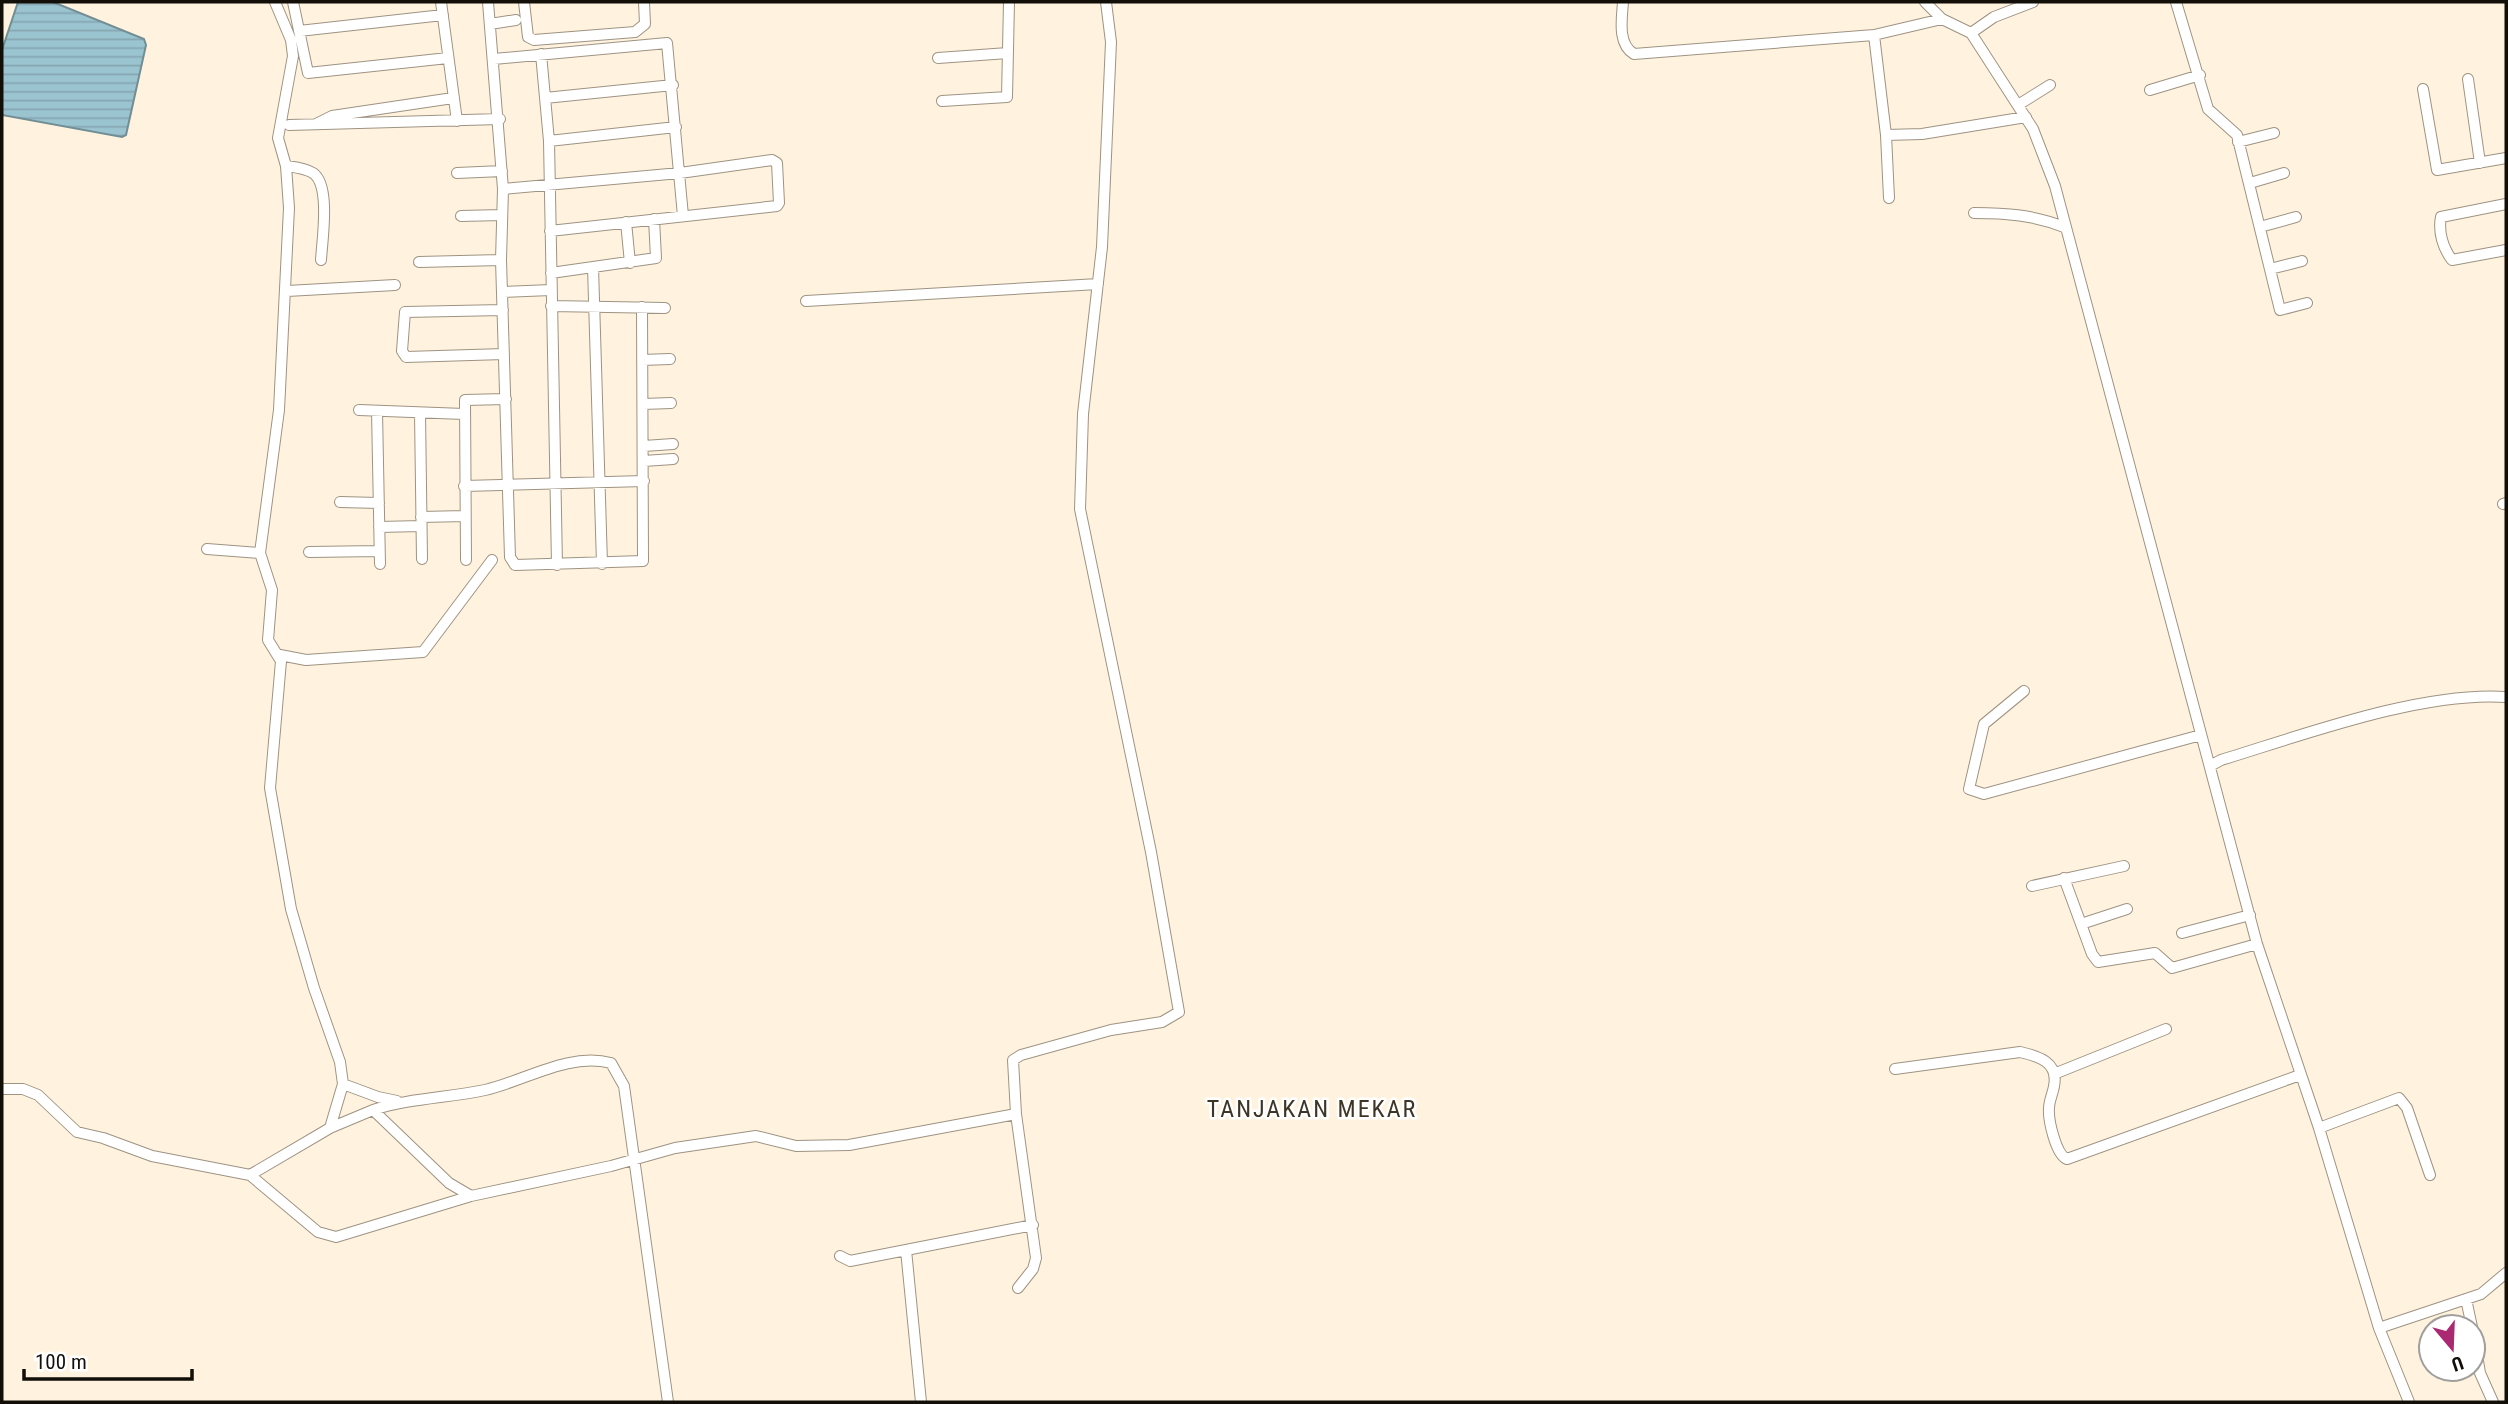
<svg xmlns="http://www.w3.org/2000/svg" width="2508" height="1404" font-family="'Roboto Condensed',sans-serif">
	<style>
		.water { fill: url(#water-rules); stroke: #728e95; stroke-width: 2 }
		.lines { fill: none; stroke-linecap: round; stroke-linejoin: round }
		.street-casing { stroke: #9e9382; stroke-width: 12 }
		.street { stroke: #fff; stroke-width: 10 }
		.labels { text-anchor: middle; stroke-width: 5; stroke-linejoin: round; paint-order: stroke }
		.quarter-label { font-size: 24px; letter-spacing: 2px; fill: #3e3526; stroke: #fff }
	</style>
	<defs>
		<pattern id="water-rules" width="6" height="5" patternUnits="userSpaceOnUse" patternTransform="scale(1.75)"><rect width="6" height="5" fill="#9bc4d1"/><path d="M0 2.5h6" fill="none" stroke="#84a7b2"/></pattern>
	</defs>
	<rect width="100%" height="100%" fill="#fff3e0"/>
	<!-- water -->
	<path class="water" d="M18,2H53L144,39L146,45L126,135L122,137L2,115V50Z"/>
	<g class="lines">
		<!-- street casing -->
		<g class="street-casing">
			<path id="street" d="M275,2L291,40L293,56L278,138L286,166L289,208L279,410L260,553L272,590L268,640L281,661L270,788L291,909L314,988L340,1062L343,1084L330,1128L373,1110L449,1183L471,1196
				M293,2L308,73L448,58
				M441,2L457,121
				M488,2L503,189L501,260L510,557L515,565L643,561L642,307
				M524,2L528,37L534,40L635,32L645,24L644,2
				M1623,2C1622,18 1617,44 1634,54L1874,35L1942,19
				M1925,2L1942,19L1971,33L2033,129L2055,186L2257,944L2319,1128L2379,1328L2409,1402
				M2176,2L2208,109L2237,135L2280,310L2307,303
				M490,24L516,20
				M299,31L443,15
				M1971,33L1994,17L2033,2
				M1874,35L1886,135L1889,198
				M541,54L549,141L557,565
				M938,58L1008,53
				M494,59L667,43L683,216
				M2468,79L2480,163
				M2423,89L2437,170L2506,158
				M2150,90L2200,75
				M545,98L673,85
				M942,101L1007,97L1009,2
				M2018,105L2050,85
				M316,124L332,116L453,98
				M289,125L500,119
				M1886,135L1922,134L2026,117
				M549,141L676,127
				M2238,142L2274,133
				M286,166C294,167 305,168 313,173C331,185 322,241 321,260
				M457,173L502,171
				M2250,183L2284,173
				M503,189L680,173L772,160L777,163L779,203L777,206L550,231
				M2506,204L2441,217C2438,232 2443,248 2452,260L2506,250
				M1974,213C2006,213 2034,215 2064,227
				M461,216L502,215
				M626,222L630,263
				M2260,227L2296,217
				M419,262L501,260
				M593,267L602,564
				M2270,269L2302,261
				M551,273L656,258L654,219
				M287,291L395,285
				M502,292L551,290
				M806,301L1098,284
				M551,306L665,308
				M503,310L405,312L402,351L406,357L504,354
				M642,360L670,359
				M643,404L671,403
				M359,410L464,414
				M377,411L380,564
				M420,413L422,559
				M644,446L673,444
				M644,461L673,459
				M464,486L644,481
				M340,502L379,503
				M2503,504L2506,503
				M421,517L465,516
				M379,527L421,526
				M207,549L260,553
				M309,552L379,551
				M466,560L465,400L506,399
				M280,655L306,660L423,652L492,560
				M2024,691L1984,724L1969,789L1984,794L2201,735
				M2210,766L2221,760C2303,735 2422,691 2506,697
				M2064,878L2092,954L2098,962L2155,953L2172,968L2257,944
				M2032,886L2124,866
				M2081,924L2127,909
				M2182,933L2250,915
				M1895,1069L2020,1052C2038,1056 2059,1062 2054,1086C2053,1093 2049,1101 2049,1108C2048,1120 2056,1155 2067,1159L2300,1075
				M2054,1074L2166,1029
				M343,1084L378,1097L397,1101
				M2,1089H23L38,1095L77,1132L103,1138L152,1156L250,1175L318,1232L336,1237L471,1196L611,1166L675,1148L756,1136L796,1146L849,1145L1016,1114
				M373,1110C410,1098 448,1098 485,1090C525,1081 568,1052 611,1063L624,1086L668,1402
				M2319,1128L2399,1098L2407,1108L2430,1175
				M250,1175L330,1128
				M840,1256L850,1261L906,1250
				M1018,1288L1033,1269L1036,1258L1016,1114L1013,1060L1021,1055L1111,1030L1162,1022L1179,1012L1151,852L1080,509L1083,414L1102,247L1111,42L1106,2
				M2466,1299L2472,1327
				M2379,1328L2481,1294L2506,1273
				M2473,1331L2480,1373L2493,1402
				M921,1402L906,1250L1033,1225"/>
		</g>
		<!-- street -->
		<use href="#street" class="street"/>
	</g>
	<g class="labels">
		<!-- quarter labels -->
		<g class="quarter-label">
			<text x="1312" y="1117">TANJAKAN MEKAR</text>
		</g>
	</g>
	<!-- border -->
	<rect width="2508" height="1404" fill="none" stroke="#120f08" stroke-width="7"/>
	<!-- north arrow -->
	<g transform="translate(2452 1348) rotate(161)"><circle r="33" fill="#ffffff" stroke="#a09f9c" stroke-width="2"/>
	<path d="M0-5L12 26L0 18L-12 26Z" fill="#ab2872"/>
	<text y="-10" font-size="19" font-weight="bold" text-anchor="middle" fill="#120f08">U</text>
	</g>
	<!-- scale -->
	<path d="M24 1369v10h168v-10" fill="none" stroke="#120f08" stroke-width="3.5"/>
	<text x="35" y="1369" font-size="21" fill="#120f08" stroke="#ffffff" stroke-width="5" paint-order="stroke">100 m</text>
</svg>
